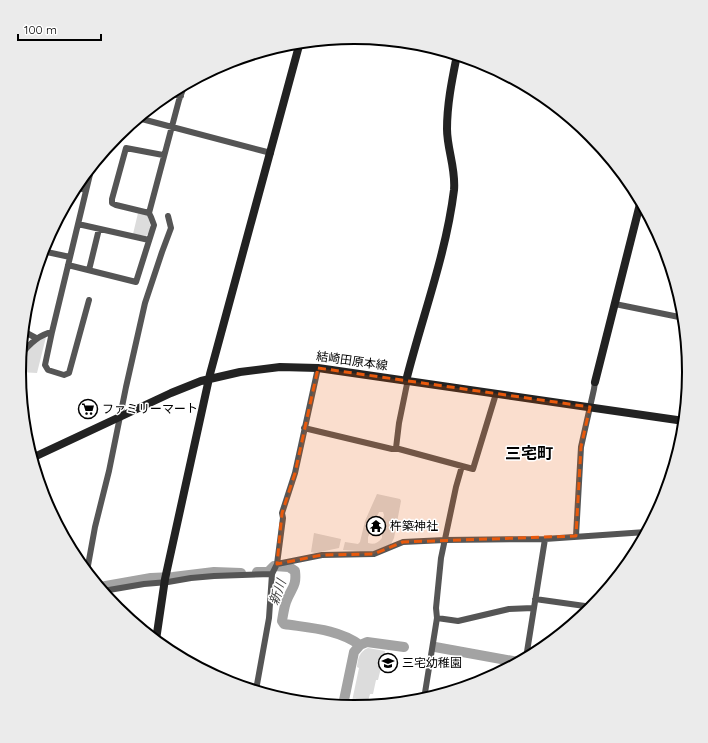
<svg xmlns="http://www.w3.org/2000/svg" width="708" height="743" font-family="Quicksand,'Noto Sans JP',sans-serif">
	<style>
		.green { fill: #dcdcdc; fill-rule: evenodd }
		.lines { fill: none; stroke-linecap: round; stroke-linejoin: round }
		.river { stroke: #a3a3a3; stroke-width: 10 }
		.street { stroke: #555; stroke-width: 6 }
		.secondary { stroke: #222; stroke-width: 8 }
		.marked { fill: #e8590c; fill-opacity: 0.2; stroke: #e8590c; stroke-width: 3; stroke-dasharray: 8 5; stroke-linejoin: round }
		.labels { text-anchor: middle; stroke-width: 3; stroke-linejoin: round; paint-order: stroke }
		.street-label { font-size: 12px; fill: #000; stroke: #fff }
		.poi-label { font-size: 12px; fill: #000; stroke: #fff; text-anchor: start }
		.water-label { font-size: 13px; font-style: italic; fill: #444; stroke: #fff }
		.district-label { font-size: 16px; font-weight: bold; fill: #000; stroke: #fff }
		.rim { fill: none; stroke: #000; stroke-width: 2 }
	</style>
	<rect width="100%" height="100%" fill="#fff"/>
	<!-- green -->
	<path class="green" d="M138,213L147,215C150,223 153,230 146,236L133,234Z
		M45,336L46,337L37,373L19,372L20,359L31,345Z
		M377,494L400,499L401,501L394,538L391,544L372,552L343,550L345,542L358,544L360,542L365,521ZM379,512H383L384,515L382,523V538C378,543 374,545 368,543V537Z
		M314,533L341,539L339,548L315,553L311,552Z
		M368,648L385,651L378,680H376L373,694H370L367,705L351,706L359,668L357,667C358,658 359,652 368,648Z"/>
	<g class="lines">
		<!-- river -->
		<path class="river" d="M257,572H268L274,566L289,567L295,571C297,587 291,588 286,602C284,608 283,615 282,621L284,624C310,628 338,629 360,645
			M100,587L151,578L173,577L214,572L241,573
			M360,645L367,642L404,647
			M435,647L518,662
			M343,705L354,652L360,645"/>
		<!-- street -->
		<path class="street" d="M168,93L181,96
			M138,118L271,153
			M74,187L86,190
			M149,213L179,100L185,84
			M78,224L149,240
			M42,251L70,257
			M68,265L136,282L154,225L151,217L149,213L116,205L112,203V199L126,148L163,155
			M89,270L99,229
			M615,304L684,318
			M25,314L33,293V290L31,289
			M23,331L36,338
			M52,332L45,365L48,370L64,375L69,373L89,300
			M21,355C29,344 38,335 52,332L92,166
			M304,428L392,449H399L473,469L495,397L497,394
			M396,448L399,423L407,384L406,381
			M576,536L581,447L594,389L595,382
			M277,564L322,555L374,554L403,542L445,540L545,539L646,532
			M87,571L95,527L109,471L126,387L145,303L162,252L171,228L168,216
			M103,591L144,584L168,582L191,578L214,576L272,574
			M535,599L592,607
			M437,618L458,621L509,609L533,608
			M526,658L545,539
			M256,690L269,618L272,574L277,564L283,518L282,513L295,473L318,368
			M424,699L437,618L436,608L441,558L456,487L462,466"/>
		<!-- secondary -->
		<path class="secondary" d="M406,381C422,317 446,255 454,190C456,169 447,149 447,129C447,104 452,80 457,55
			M595,382L641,200
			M32,458L171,393L201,381L240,372L280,367L318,368L684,421
			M156,640L165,579L210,374L300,42
			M205,670L235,684
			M266,693L298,701"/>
	</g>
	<!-- marked area -->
	<path class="marked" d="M318,368L590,407L581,447L576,536L403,542L374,554L322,555L277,564L282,513L295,473Z"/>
	<!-- icons -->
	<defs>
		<g id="supermarket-ring" transform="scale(1)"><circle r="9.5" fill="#fff" stroke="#000" stroke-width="1.5"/><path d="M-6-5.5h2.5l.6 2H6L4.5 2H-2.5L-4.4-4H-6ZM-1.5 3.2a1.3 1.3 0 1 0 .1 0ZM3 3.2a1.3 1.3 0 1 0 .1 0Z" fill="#000"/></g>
		<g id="temple-ring" transform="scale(1)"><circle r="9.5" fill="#fff" stroke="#000" stroke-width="1.5"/><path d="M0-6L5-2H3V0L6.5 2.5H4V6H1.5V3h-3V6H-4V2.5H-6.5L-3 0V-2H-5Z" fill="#000"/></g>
		<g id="school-ring" transform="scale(1)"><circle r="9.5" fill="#fff" stroke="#000" stroke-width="1.5"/><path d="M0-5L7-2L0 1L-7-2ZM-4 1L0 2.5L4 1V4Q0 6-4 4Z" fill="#000"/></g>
	</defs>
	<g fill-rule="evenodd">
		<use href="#supermarket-ring" x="88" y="409"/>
		<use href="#temple-ring" x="376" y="526"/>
		<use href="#school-ring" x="388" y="663"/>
	</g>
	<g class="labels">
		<!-- street labels -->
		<g class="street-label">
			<text transform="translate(352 361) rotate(8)" y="4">結崎田原本線</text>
		</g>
		<!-- poi labels -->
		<g class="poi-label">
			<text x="102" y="413">ファミリーマート</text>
			<text x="390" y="530">杵築神社</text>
			<text x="402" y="667">三宅幼稚園</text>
		</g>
		<!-- water labels -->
		<g class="water-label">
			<text transform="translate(277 592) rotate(-71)" y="5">新川</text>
		</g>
		<!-- district labels -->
		<g class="district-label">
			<text x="529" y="459">三宅町</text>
		</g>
	</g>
	<!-- crop -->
	<path d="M0 0H708V743H0ZM26 372a328 328 0 1 1 656 0a328 328 0 1 1-656 0Z" fill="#ebebeb" fill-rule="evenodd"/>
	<path class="rim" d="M26 372a328 328 0 1 1 656 0a328 328 0 1 1-656 0Z"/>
	<!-- scale -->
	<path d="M18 34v6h83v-6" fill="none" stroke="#000000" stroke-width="2"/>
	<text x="24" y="34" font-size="12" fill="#000000" stroke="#ffffff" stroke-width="3" paint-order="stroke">100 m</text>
</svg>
